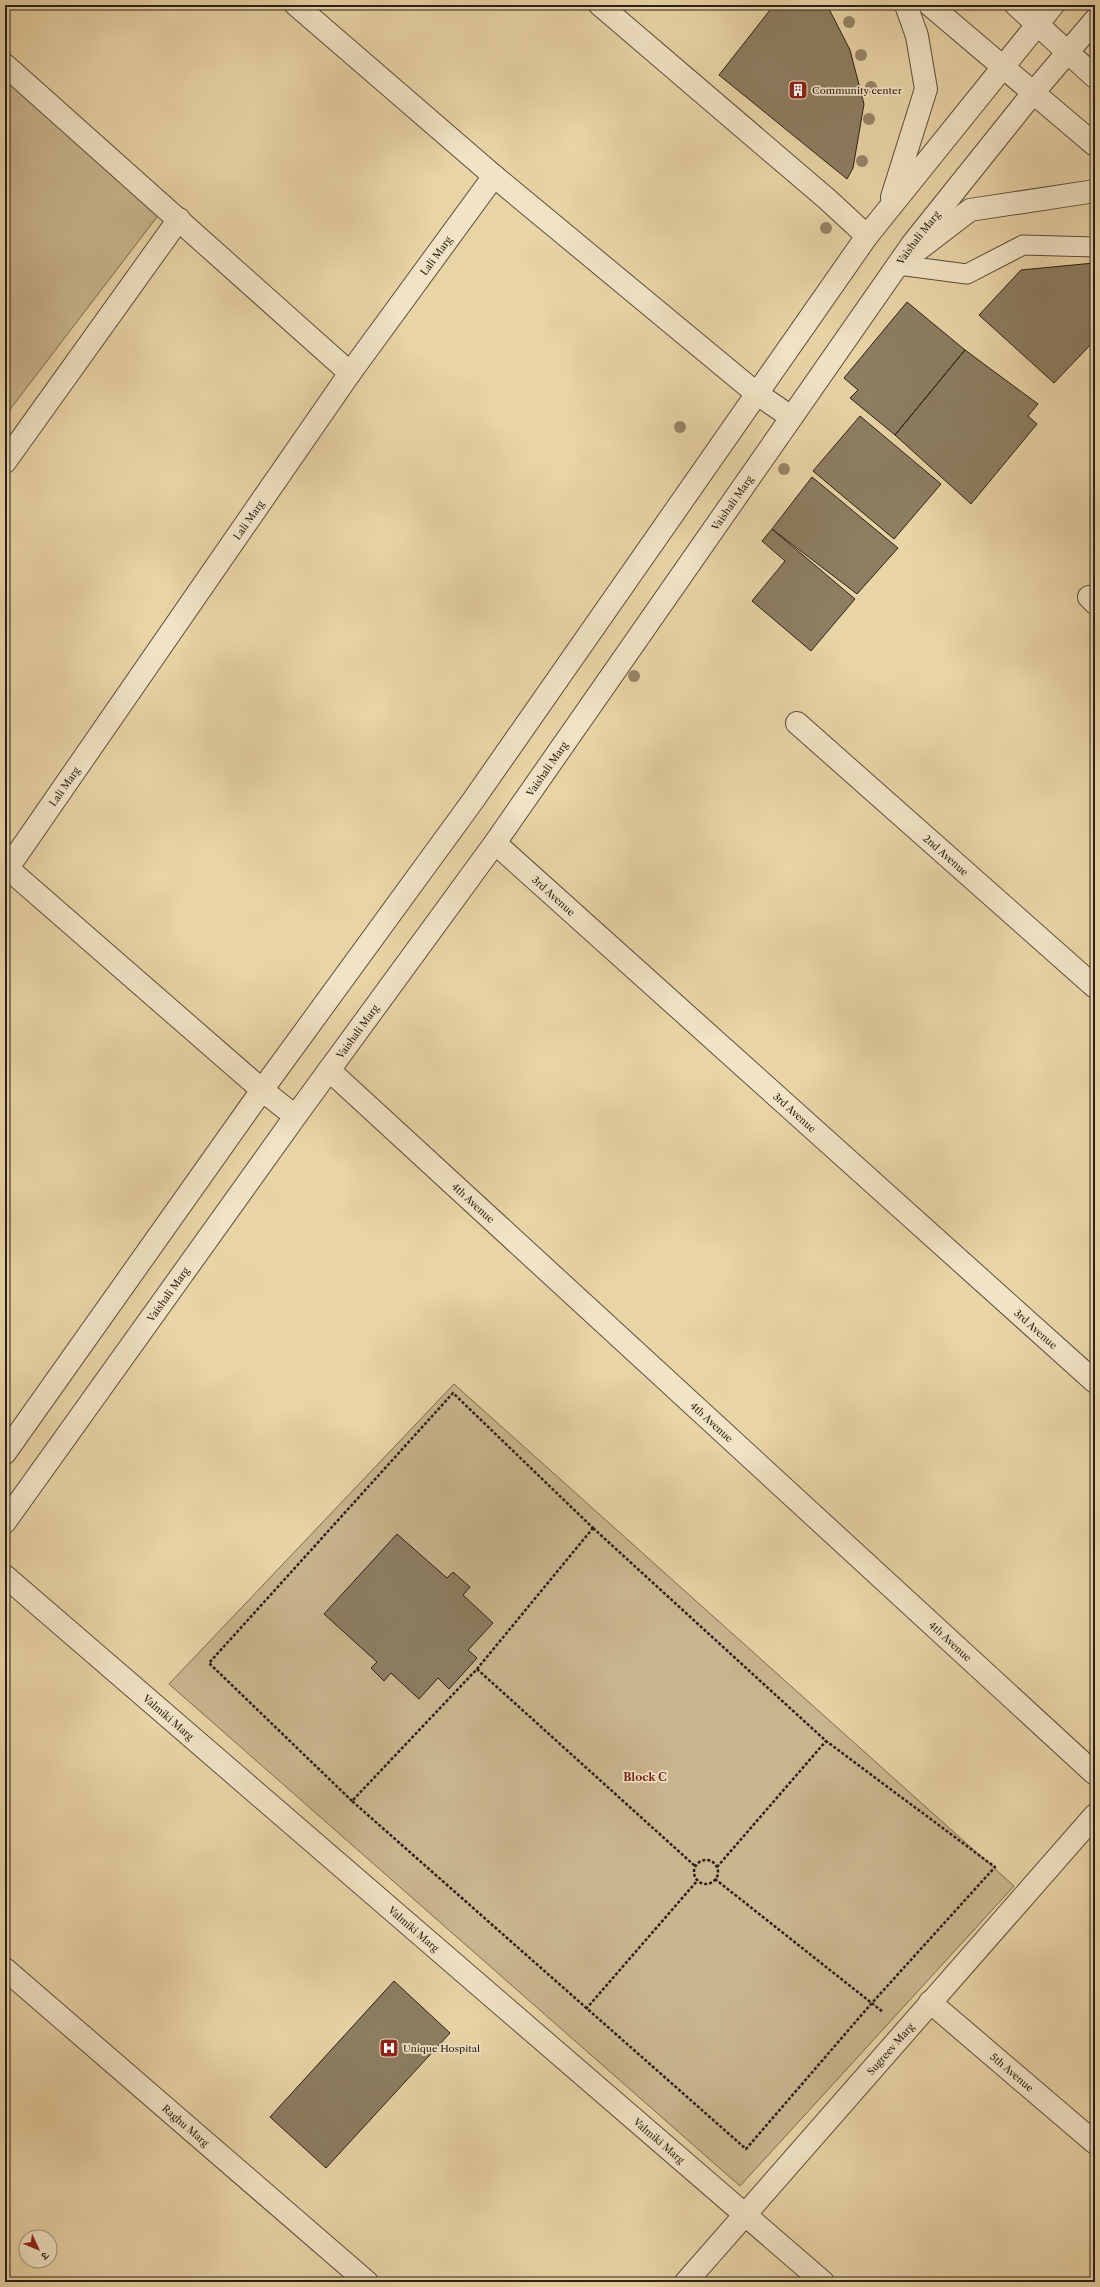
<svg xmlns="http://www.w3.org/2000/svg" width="1100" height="2287" font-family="'Libre Caslon Text','Noto Serif Devanagari',serif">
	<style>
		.green { fill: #c9b58e; stroke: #7a6a53 }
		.building { fill: #8d7e62; stroke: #2a2018 }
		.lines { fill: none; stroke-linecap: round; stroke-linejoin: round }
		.service-casing { stroke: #5a4d3c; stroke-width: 21 }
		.minor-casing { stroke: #5a4d3c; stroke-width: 24 }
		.tertiary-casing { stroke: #5a4d3c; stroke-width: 24 }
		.path { stroke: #2a2018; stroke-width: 2.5; stroke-dasharray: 3 2; stroke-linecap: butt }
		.service { stroke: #f1e3c5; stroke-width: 19 }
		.minor { stroke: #f1e3c5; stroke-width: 22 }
		.tertiary { stroke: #f1e3c5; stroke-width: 22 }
		.tree { fill: #968568 }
		.labels { text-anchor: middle; stroke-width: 3.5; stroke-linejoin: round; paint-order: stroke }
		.poi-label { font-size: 10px; fill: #2a2018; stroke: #f1e3c5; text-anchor: start }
		.street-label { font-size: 10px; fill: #2a2018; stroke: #f1e3c5 }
		.neighbourhood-label { font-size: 11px; font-weight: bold; fill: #7a1f14; stroke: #f1e3c5 }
	</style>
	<rect width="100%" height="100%" fill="#e9d4a6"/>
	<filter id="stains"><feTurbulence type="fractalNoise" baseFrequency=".005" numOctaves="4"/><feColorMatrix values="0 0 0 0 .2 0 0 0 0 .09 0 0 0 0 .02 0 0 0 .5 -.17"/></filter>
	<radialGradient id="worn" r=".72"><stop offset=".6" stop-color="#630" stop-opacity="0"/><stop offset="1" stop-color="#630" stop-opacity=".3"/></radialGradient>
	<!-- green -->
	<path class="green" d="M5,66L163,209L5,416Z
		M454,1384L1014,1886L740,2186L169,1684Z"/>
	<!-- building -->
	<path class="building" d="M774,5H827L850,50L864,104L853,168L847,179L719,75Z
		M1094,263L1095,340L1054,383L979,315L1021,270Z
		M907,302L965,350L895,435L850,398L858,390L844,378Z
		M965,350L1038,404L1028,416L1037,424L971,504L895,435Z
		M860,416L941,484L894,539L813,471Z
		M812,477L898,548L857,594L772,529Z
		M772,529L855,599L811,651L752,601L785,561L762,541Z
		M397,1534L447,1578L453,1572L470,1587L463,1595L493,1623L468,1650L477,1658L449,1689L438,1678L419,1699L391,1673L384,1681L371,1668L377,1662L324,1614Z
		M394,1981L450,2033L326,2168L270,2117Z"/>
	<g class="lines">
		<!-- service casing -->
		<g class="service-casing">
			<path id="service" d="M898,265L967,274L1023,245L1095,247"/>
		</g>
		<!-- minor casing -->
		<g class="minor-casing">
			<g id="minor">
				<path d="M296,5L494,176L756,393"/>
				<path d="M600,5L827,199L867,236"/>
				<path d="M5,65L350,373"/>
				<path d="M5,462L179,219"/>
				<path d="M1089,597L1095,603"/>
				<path id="s1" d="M797,723L1095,987"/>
				<path id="s2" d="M495,843L1095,1382"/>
				<path d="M5,866L262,1090"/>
				<path id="s3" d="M5,872L350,373L494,176"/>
				<path id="s4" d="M329,1070L1095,1774"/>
				<path id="s5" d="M5,1576L823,2282"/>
				<path id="s6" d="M5,1969L367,2282"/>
				<path id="s7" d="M930,2002L1095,2143"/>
				<path id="s8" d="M686,2282L1095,1815"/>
			</g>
		</g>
		<!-- tertiary casing -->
		<g class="tertiary-casing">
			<g id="tertiary">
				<path d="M930,5L1095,145"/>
				<path d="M1016,5L1095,77"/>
				<path d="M892,197L926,89L917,36L906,5"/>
				<path d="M919,249L970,210L1095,191"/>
				<path d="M756,393L791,417"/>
				<path d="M262,1090L295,1116"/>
				<path d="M5,1453L262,1090L472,802L867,236L1053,5"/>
				<path id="s9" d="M5,1522L297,1114L495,843L913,243L1033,93L1095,20"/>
			</g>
		</g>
		<!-- path -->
		<path class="path" d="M593,1528L826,1741L995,1867L871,2004L746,2149L352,1801L477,1669Z
			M477,1669L695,1866
			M352,1801L209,1663L453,1393L593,1528
			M694 1872a12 12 0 1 1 24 0a12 12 0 1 1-24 0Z
			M717,1867L826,1741
			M715,1879L883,2012
			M586,2009L697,1881"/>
		<!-- service -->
		<use href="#service" class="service"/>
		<!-- minor -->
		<use href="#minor" class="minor"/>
		<!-- tertiary -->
		<use href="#tertiary" class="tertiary"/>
	</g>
	<!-- trees -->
	<g class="tree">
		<circle cx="849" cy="22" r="6"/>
		<circle cx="861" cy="55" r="6"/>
		<circle cx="871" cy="87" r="6"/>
		<circle cx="869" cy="119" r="6"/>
		<circle cx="862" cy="161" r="6"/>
		<circle cx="826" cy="228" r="6"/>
		<circle cx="680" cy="427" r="6"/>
		<circle cx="784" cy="469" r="6"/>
		<circle cx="634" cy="676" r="6"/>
	</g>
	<!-- icons -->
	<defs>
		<g id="building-square" transform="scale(1)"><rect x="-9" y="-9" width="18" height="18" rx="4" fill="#8f2418" stroke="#f1e3c5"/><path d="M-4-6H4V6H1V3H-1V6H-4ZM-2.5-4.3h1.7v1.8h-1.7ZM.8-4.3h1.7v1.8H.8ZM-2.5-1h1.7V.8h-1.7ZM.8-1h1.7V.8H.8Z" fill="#fff"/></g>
		<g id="hospital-square" transform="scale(1)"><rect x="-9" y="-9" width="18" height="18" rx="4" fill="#8f2418" stroke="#f1e3c5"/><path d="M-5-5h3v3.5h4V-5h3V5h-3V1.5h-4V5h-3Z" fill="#fff"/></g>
	</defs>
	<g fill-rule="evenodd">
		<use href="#building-square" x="798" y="90"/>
		<use href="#hospital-square" x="389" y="2048"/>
	</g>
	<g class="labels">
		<!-- poi labels -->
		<g class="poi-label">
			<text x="812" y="94">Community center</text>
			<text x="403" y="2052">Unique Hospital</text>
		</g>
		<!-- street labels -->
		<g class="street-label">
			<text dy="4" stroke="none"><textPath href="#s9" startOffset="1576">Vaishali Marg</textPath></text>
			<text dy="4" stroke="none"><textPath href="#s3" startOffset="752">Lali Marg</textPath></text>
			<text dy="4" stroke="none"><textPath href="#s9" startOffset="1252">Vaishali Marg</textPath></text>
			<text dy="4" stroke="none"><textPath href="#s3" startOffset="428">Lali Marg</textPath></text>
			<text dy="4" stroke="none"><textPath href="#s9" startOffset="928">Vaishali Marg</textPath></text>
			<text dy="4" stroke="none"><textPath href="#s3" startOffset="104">Lali Marg</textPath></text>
			<text dy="4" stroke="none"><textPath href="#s1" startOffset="199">2nd Avenue</textPath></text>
			<text dy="4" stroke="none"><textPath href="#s2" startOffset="79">3rd Avenue</textPath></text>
			<text dy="4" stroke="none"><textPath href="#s9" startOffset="604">Vaishali Marg</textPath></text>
			<text dy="4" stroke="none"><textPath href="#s2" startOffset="403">3rd Avenue</textPath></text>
			<text dy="4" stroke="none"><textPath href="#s4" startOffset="196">4th Avenue</textPath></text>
			<text dy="4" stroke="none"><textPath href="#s9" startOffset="280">Vaishali Marg</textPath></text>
			<text dy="4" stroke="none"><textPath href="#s2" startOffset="727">3rd Avenue</textPath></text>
			<text dy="4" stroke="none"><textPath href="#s4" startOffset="520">4th Avenue</textPath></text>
			<text dy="4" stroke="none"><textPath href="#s4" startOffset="844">4th Avenue</textPath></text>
			<text dy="4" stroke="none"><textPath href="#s5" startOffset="216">Valmiki Marg</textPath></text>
			<text dy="4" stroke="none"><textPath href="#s5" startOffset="540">Valmiki Marg</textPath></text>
			<text dy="4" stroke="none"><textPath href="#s8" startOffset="310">Sugreev Marg</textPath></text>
			<text dy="4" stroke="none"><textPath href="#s7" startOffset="108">5th Avenue</textPath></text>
			<text dy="4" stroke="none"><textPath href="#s6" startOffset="239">Raghu Marg</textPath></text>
			<text dy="4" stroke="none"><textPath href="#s5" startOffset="864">Valmiki Marg</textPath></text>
		</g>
		<!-- neighbourhood labels -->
		<g class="neighbourhood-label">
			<text x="645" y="1781">Block C</text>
		</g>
	</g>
	<!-- margin -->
	<rect width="1100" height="2287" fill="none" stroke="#e9d4a6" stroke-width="20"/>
	<rect x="6" y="6" width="1088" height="2275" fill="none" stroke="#2a2018" stroke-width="2"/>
	<rect x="10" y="10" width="1080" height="2267" fill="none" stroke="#2a2018"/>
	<!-- north arrow -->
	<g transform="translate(38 2249) rotate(134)"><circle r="19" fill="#f1e3c5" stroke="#a19580"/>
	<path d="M0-3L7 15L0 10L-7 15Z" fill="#8f2418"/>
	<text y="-6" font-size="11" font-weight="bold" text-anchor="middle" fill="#2a2018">उ</text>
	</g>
	<rect width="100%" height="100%" filter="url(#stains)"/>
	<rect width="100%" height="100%" fill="url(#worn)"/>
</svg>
